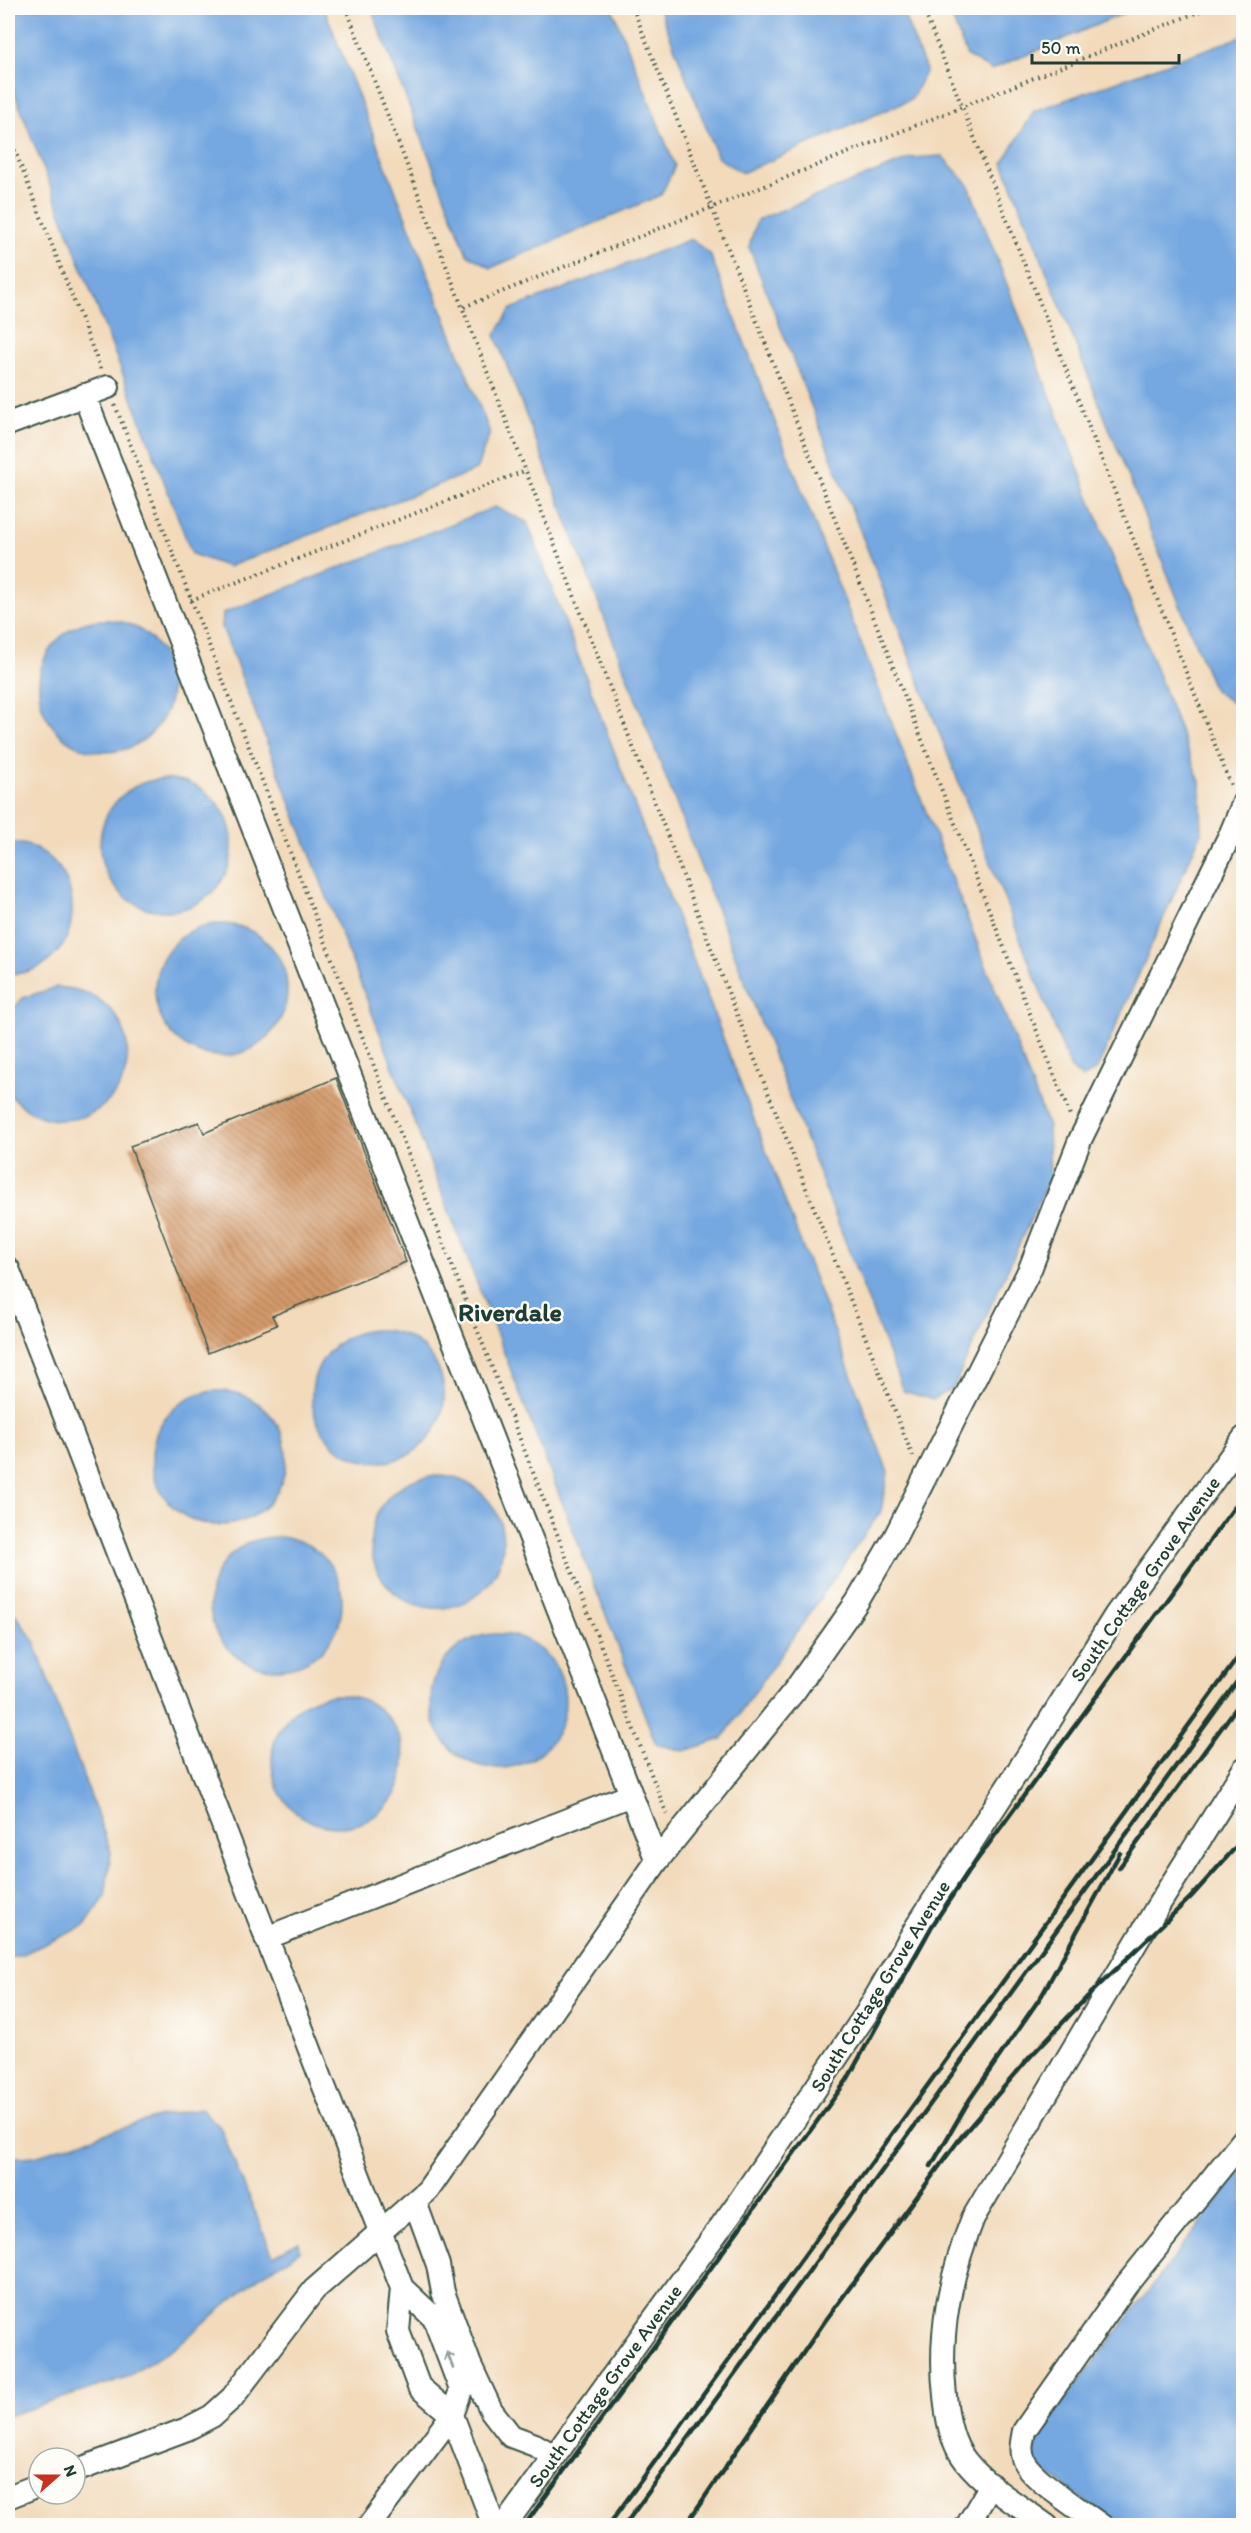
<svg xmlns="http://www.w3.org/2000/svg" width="1251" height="2533" font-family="Itim,sans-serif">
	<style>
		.water { fill: #75a7e0; stroke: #4a728a; stroke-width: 1.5 }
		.building { fill: url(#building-back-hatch) }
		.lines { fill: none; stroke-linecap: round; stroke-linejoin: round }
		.minor-casing { stroke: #3f5548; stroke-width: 26 }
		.path { stroke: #3f5548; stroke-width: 4; stroke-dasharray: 1.5 4.5; stroke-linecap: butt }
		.minor { stroke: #fff; stroke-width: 22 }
		.rail { stroke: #1f3d34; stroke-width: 4.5 }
		.oneway { stroke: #8f9e9a }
		.labels { text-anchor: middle; stroke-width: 5; stroke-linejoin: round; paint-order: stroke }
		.street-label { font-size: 20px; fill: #1f3d34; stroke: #fdfcf7 }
		.district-label { font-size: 26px; font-weight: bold; fill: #1f3d34; stroke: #fdfcf7 }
	</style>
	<defs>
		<pattern id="building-back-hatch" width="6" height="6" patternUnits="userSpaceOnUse" patternTransform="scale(1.5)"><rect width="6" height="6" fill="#d49a6b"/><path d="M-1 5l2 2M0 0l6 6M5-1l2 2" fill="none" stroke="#ab7f59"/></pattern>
	</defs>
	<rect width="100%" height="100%" fill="#fdfcf7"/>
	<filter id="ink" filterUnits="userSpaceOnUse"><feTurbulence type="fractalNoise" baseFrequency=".0167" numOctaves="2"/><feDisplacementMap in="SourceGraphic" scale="12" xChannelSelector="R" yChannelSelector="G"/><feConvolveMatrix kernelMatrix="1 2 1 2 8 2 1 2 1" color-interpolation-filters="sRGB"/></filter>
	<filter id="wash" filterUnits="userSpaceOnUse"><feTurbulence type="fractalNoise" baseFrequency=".008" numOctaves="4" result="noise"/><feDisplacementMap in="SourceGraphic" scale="24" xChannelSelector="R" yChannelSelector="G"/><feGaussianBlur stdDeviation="1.35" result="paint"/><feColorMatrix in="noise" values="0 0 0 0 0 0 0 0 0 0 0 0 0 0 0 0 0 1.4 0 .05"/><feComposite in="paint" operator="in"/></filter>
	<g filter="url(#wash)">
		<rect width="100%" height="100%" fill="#f2dabb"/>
		<!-- water -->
		<path class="water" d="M8,8H324L490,433L476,470L228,567L192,554L8,76Z
			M371,8H612L675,166L661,195L491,268L467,254Z
			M659,8H901L926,70L912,99L742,173L718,158Z
			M948,8H1136L991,70L967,56Z
			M1243,36L1244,697L1233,703L1214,690L1003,163L1034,111Z
			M942,156L968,184L1200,782L1202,831L1097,1069L1083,1078L1071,1069L749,247L757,220L911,158Z
			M691,239L710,254L1048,1126L1050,1177L954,1386L933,1400L903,1391L495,335L511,309Z
			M495,507L527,522L888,1472L881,1511L722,1739L684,1751L656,1744L222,627L223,613Z
			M39 686a66 66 0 1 1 132 0a66 66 0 1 1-132 0Z
			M100 845a66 66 0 1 1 132 0a66 66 0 1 1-132 0Z
			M8,842C94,846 93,974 8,974Z
			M155 990a66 66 0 1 1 132 0a66 66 0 1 1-132 0Z
			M56,987C155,991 147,1121 58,1120C38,1119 20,1108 8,1092V1015L23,998Z
			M312 1396a66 66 0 1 1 132 0a66 66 0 1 1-132 0Z
			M152 1458a67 67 0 1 1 134 0a67 67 0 1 1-134 0Z
			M371 1542a66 66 0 1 1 132 0a66 66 0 1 1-132 0Z
			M210 1603a66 66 0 1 1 132 0a66 66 0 1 1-132 0Z
			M8,1608L17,1616L34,1641L111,1852L105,1897L85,1926L23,1954L8,1958Z
			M431 1701a67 67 0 1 1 134 0a67 67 0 1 1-134 0Z
			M272 1761a66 66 0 1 1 132 0a66 66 0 1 1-132 0Z
			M201,2109L220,2127L273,2256L299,2242L300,2251L259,2277L178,2345L127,2377L8,2416V2158L35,2156L160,2116Z
			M1243,2168V2525H1119L1036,2465L1031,2451L1034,2440Z"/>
		<g id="blocks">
			<!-- building -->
			<path class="building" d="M336,1078L406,1262L272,1316L277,1325L208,1353L130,1146L199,1122L204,1133Z"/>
		</g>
	</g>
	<g filter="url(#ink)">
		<use href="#blocks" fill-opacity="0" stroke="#3f5548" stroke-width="1.5"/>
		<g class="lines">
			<!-- minor casing -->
			<g class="minor-casing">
				<path id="minor" d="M84,395L657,1861
					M8,424L108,387
					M8,1269L402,2288L434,2318L461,2390L452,2415L369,2526
					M266,1938L631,1795
					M415,2202L438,2265L443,2292L470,2365L491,2410L511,2436L535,2445L554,2456
					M402,2288L398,2331L419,2387L452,2415L494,2526
					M75,2471L187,2429L212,2416L232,2398L314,2290L428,2190L657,1861L795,1690L857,1602L895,1537L1030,1269L1080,1140L1231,833L1244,802
					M8,2497L39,2485
					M504,2526L738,2203L866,2014L917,1926L1029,1754L1115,1616L1244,1438
					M967,2526L991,2485
					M1047,2526C1020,2506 986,2487 965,2460C951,2442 947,2418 945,2396C938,2333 950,2276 973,2218L1156,1909L1244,1769
					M1102,2526C1084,2512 1034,2481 1025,2463C1019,2452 1022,2442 1024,2431L1127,2284L1244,2139"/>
			</g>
			<!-- path -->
			<path class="path" d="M346,8L734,1007L913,1457
				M633,8L1070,1115
				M923,8L1232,788
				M8,133L101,370
				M464,307L1208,8
				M115,405L668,1817
				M191,600L527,470"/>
			<!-- minor -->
			<use href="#minor" class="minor"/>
			<!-- rail -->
			<path class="rail" d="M1119,1868L1244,1697
				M931,2166L970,2099L1042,1995L1120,1853
				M524,2526L847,2080L932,1926L966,1875L1244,1494
				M608,2526L1244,1649
				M624,2526L1244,1672
				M685,2526L825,2321L961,2137L1029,2058L1088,1996L1191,1897L1244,1838"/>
		</g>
		<!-- one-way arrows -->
		<defs><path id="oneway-shaft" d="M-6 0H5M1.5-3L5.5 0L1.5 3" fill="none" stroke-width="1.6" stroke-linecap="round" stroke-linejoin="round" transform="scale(1.5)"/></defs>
		<use class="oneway" href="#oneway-shaft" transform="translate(450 2360) rotate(-111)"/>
	</g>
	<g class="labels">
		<!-- street labels -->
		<g class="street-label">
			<text transform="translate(1145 1579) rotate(-55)" y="7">South Cottage Grove Avenue</text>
			<text transform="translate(880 1986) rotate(-58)" y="7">South Cottage Grove Avenue</text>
			<text transform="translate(605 2386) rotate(-54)" y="7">South Cottage Grove Avenue</text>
		</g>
		<!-- district labels -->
		<g class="district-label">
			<text x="510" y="1321">Riverdale</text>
		</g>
	</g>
	<!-- margin -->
	<rect width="1251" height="2533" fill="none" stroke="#fdfcf7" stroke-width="30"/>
	<!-- north arrow -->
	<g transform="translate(57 2476) rotate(69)"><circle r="28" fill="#fdfcf7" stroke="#a4b0a9" stroke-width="1.5"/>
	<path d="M0-4.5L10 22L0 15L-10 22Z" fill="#c8321e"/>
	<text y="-9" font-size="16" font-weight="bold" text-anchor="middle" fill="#1f3d34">N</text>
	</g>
	<!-- scale -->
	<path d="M1032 54v9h147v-9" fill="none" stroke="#1f3d34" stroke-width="3"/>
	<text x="1041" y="54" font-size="18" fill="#1f3d34" stroke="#fdfcf7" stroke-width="4.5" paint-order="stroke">50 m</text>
</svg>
